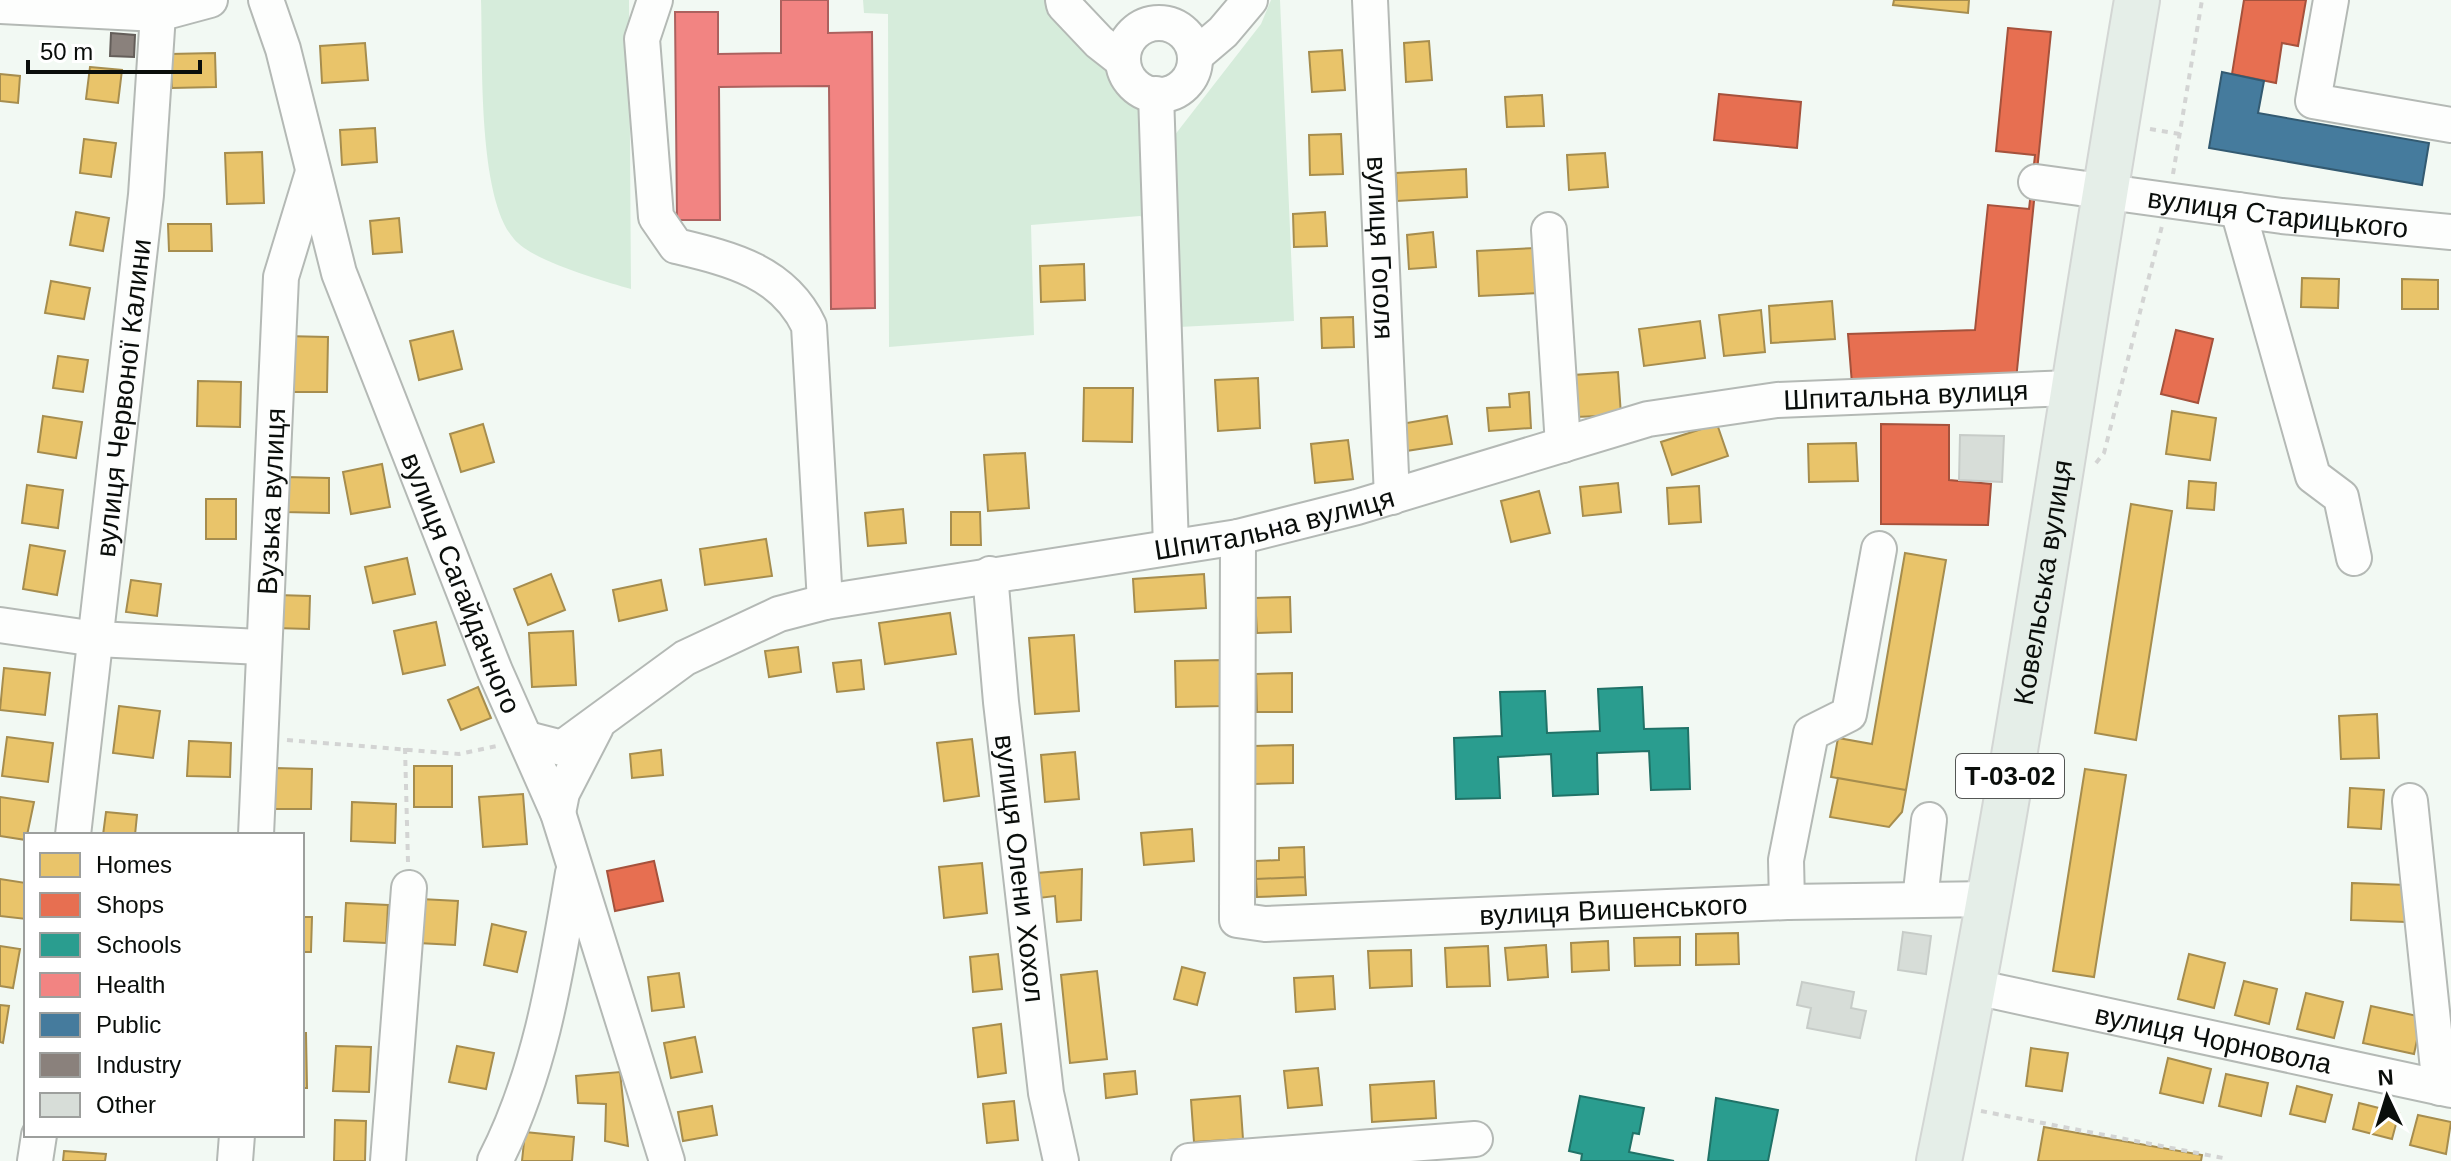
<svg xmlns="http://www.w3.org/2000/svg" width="2451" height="1161" font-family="Helvetica,sans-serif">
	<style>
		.green { fill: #d6ecdb }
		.homes { fill: #e9c46a; stroke: #a68d4e; stroke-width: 2 }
		.shops { fill: #e76f51; stroke: #a5523c; stroke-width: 2 }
		.schools { fill: #2a9d8f; stroke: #207267; stroke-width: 2 }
		.health { fill: #f28482; stroke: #ac615e; stroke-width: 2 }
		.public { fill: #457b9d; stroke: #335a71; stroke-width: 2 }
		.industry { fill: #8a817c; stroke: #645e5a; stroke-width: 2 }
		.building { fill: #d7ddd8; stroke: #c7ccc8; stroke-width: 2 }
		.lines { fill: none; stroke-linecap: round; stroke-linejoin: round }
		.minor-casing { stroke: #b4b9b5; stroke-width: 38 }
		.major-casing { stroke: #d3d6d4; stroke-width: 48 }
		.path { stroke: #d3d4d3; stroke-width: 4; stroke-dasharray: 6 6; stroke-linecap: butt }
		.minor { stroke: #fdfefd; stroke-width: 34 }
		.major { stroke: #e5eee8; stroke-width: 44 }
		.labels { text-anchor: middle; stroke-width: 8; stroke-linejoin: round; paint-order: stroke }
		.shield { fill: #fff; stroke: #545654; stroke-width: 2 }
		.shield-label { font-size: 26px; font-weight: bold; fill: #0a0e0b }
		.street-label { font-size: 28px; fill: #0a0e0b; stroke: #fff }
	</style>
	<rect width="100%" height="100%" fill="#f2f9f3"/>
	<!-- green -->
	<path class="green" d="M481,0H629L631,289C603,281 532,261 514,239C477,197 483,57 481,0Z
		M863,0H1054V6L1147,109L1150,222L1140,216L1031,225L1034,335L889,347L888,14L864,13Z
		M1271,0H1280L1294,321L1179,327L1174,136L1261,24Z"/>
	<!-- homes -->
	<path class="homes" d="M1894,0H1969L1968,13L1893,5Z
		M1429,41L1432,80L1406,82L1404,43Z
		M365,43L368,80L322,83L320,46Z
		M1342,50L1345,90L1312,92L1309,52Z
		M215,53L216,87L172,88L170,54Z
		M90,67L122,70L118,103L86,99Z
		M0,74L20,76L18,103L0,101Z
		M1542,95L1544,126L1507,127L1505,97Z
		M375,128L377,162L342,165L340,130Z
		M1341,134L1343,174L1310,175L1309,135Z
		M84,139L116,143L111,177L80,173Z
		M262,152L264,203L227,204L225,153Z
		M1605,153L1608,187L1569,190L1567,155Z
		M1466,169L1467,197L1397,201L1396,173Z
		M76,212L109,218L103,251L70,245Z
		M1325,212L1327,246L1294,247L1293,214Z
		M399,218L402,252L373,254L370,221Z
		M168,224H211L212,251H169Z
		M1433,232L1436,267L1409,269L1407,235Z
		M1536,248L1539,293L1479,296L1477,251Z
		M1084,264L1085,300L1041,302L1040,266Z
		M2302,278L2339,279L2338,308L2301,307Z
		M2402,279L2438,280V309H2402Z
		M51,281L90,288L84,319L45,313Z
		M1832,301L1835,339L1771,343L1769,306Z
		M1761,310L1765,352L1724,356L1719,315Z
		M1353,317L1354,347L1322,348L1321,318Z
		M1700,321L1705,358L1644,366L1639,329Z
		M453,331L462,369L419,380L410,341Z
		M284,336L328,337L327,392H283Z
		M58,356L88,360L83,392L53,388Z
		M1618,372L1621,415L1576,417L1573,375Z
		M1258,378L1260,428L1218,431L1215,380Z
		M198,381L241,382L240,427L197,426Z
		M1084,388H1133L1132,442L1083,441Z
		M1529,392L1531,428L1489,431L1487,408L1510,407L1509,394Z
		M2172,411L2216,418L2210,460L2166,454Z
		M43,416L82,422L76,458L38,452Z
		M1447,416L1452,444L1406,451L1401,424Z
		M483,424L494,462L461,472L450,434Z
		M1717,424L1728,456L1672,475L1661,442Z
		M1348,440L1353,479L1315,483L1311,444Z
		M1856,443L1858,481L1809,482L1808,444Z
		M1025,453L1029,508L988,511L984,455Z
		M382,464L390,507L351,514L343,472Z
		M285,477L329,478V513L284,512Z
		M2189,481L2216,483L2214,510L2187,508Z
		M1618,483L1621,512L1583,516L1580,487Z
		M27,485L63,490L58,528L22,523Z
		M1699,486L1701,522L1669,524L1667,488Z
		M1539,491L1550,533L1511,542L1501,501Z
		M206,499H236V539H206Z
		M2131,504L2172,511L2136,740L2095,733Z
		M903,509L906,543L868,546L865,513Z
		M951,512H980L981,545H951Z
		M766,539L772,576L705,585L700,549Z
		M30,545L65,551L57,595L23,589Z
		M1905,553L1946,560L1906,790L1831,777L1838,738L1872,744Z
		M407,558L415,594L373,603L365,567Z
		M551,574L565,610L528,625L514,589Z
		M1204,574L1206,608L1135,612L1133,579Z
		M131,580L161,584L157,616L126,612Z
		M661,580L667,610L619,621L613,590Z
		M277,595L310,596L309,629L275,628Z
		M1290,597L1291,632L1257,633L1255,598Z
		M950,613L956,654L885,664L879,623Z
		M436,622L445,665L403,674L394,631Z
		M573,631L576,685L532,687L529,633Z
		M1074,635L1079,711L1035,714L1029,638Z
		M798,647L801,672L769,677L765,651Z
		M861,660L864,689L837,692L833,663Z
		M1223,660L1224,706L1176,707L1175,661Z
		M4,668L50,673L45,715L0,710Z
		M1292,673V712H1257L1256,674Z
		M478,687L491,718L461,730L448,700Z
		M119,706L160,711L153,758L113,753Z
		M2377,714L2379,758L2341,759L2339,716Z
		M7,737L53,743L48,782L2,776Z
		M972,739L979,796L944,801L937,743Z
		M189,741L231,743L230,777L187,776Z
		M1293,745V783L1254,784L1253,746Z
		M661,750L663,775L632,778L630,754Z
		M1075,752L1079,799L1045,802L1041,755Z
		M414,766H452V807H414Z
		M275,768L312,769L311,809H275Z
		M2085,769L2126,775L2094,977L2053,971Z
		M1838,778L1906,790L1902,812L1889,827L1830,817Z
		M2350,788L2384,790L2381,829L2348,827Z
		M523,794L527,844L483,847L479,797Z
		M0,797L34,802L26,840L0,836Z
		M352,802L396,804L395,843L351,841Z
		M106,812L137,815L135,835H103Z
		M1192,829L1194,861L1144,865L1141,833Z
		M1304,847L1305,877L1256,879V861L1279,860V848Z
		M982,863L987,913L944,918L939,867Z
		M1082,869L1081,920L1057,922L1055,896L1039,898L1037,873Z
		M1305,877L1306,895L1257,897L1256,879Z
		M0,879L26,883V919L0,916Z
		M2352,883L2407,885L2406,922L2351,920Z
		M421,899L458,901L455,945L418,943Z
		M346,903L388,905L386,943L344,941Z
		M302,917H312L311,952H302Z
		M492,924L526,932L517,972L484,965Z
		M1738,933L1739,964L1696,965V934Z
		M1680,937V965L1635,966L1634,938Z
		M1608,941L1609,970L1572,972L1571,943Z
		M1546,945L1548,977L1508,980L1505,948Z
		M0,946L20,949L13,988L0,986Z
		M1488,946L1490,986L1447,987L1445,948Z
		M1411,950L1412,986L1370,988L1368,951Z
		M998,954L1002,989L973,992L970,957Z
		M2189,954L2225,963L2214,1008L2178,999Z
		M1182,967L1205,973L1197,1005L1174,999Z
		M1097,971L1107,1059L1070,1063L1061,975Z
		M679,973L684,1007L652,1011L648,977Z
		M1333,976L1335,1009L1296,1012L1294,978Z
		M2244,981L2277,989L2269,1024L2235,1015Z
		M2306,993L2343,1002L2334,1038L2297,1029Z
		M0,1005L9,1006L3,1043L0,1042Z
		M2371,1006L2422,1017L2414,1054L2363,1043Z
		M1001,1024L1006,1073L978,1077L973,1028Z
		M302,1033H306L307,1088H302Z
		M695,1037L702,1072L671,1078L664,1043Z
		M336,1046L371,1047L369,1092L333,1091Z
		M457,1046L494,1053L486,1089L449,1082Z
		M2031,1048L2068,1053L2062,1091L2026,1086Z
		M2168,1058L2211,1069L2203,1103L2160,1093Z
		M1318,1068L1322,1105L1288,1108L1284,1071Z
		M1135,1071L1137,1094L1106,1098L1104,1074Z
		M620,1072L628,1146L605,1141L606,1104L578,1103L576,1076Z
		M2226,1074L2268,1083L2261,1116L2219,1106Z
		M1434,1081L1436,1118L1372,1122L1370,1085Z
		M2297,1086L2332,1095L2325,1122L2290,1114Z
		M1240,1096L1243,1139L1194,1142L1191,1100Z
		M1014,1101L1018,1140L987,1143L983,1104Z
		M2359,1103L2399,1113L2392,1139L2353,1129Z
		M712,1106L717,1135L683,1141L678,1112Z
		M2418,1115L2451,1122L2446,1154L2410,1145Z
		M335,1120L366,1121L365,1161H334Z
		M2044,1127L2202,1155L2201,1161H2038Z
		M525,1132L574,1137L572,1161H522Z
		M64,1151L106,1154L105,1161H63Z"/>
	<!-- shops -->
	<path class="shops" d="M2244,0H2306L2298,46L2282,43L2276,83L2232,74Z
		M2008,28L2051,32L2016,380L1852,384L1848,334L1975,330L1988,205L2029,209L2035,155L1996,151Z
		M1719,94L1801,102L1797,148L1714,140Z
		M2176,330L2213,339L2198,403L2161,394Z
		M1881,424L1949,425V480L1991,484L1988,525L1881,524Z
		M654,861L663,901L615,911L607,871Z"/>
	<!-- schools -->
	<path class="schools" d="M1642,687L1644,729L1688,728L1690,789L1651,790L1649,751L1597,753L1598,794L1553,796L1551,754L1498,757L1500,798L1456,799L1454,738L1502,736L1500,692L1545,691L1547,733L1600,731L1598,689Z
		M1580,1096L1644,1108L1639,1134L1633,1133L1629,1152L1674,1161H1581L1582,1154L1569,1151Z
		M1716,1098L1778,1110L1768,1161H1708Z"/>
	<!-- health -->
	<path class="health" d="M781,0H828V33L872,32L875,308L831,309L829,86L719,87L720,220H677L675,12H718V54L781,53Z"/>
	<!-- public -->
	<path class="public" d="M2222,72L2264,81L2258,113L2429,143L2422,185L2209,148Z"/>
	<!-- industry -->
	<path class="industry" d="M111,33L135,35L134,57L110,56Z"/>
	<!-- building -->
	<path class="building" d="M1960,435L2004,436L2002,482L1959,480Z
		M1903,932L1931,936L1926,974L1898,970Z
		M1802,982L1854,992L1851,1008L1866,1011L1860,1038L1807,1028L1811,1008L1797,1005Z"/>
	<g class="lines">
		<!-- minor casing -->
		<g class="minor-casing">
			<g id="minor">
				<path id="s1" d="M266,0L283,49L339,273L495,671L558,813L667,1161"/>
				<path d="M655,0L642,39L656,217L676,246C730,259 783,271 809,326L825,602"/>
				<path d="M1063,0L1064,5L1099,42L1122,60"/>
				<path id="s2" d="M1370,0L1392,497"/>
				<path d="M2331,0L2313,101L2451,125"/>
				<path d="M0,6L158,14"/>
				<circle cx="1159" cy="59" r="36"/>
				<path d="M1196,55L1223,32L1250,0"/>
				<path d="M1156,94L1171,547"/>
				<path id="s3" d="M2036,182L2282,216L2451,232"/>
				<path d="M2238,210L2313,476L2341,497L2354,558"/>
				<path d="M1549,230L1563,445"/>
				<path id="s4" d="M1238,537L1237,920L1265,924L1787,902L1991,899"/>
				<path id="s5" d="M990,574L1001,702L1046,1093L1061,1161"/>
				<path d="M0,625L96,639L262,647"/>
				<path id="s6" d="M527,739L562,748L685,658L779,614L825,602L1238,537L1357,507L1648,419L1777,400L2071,388"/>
				<path d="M2410,801L2440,1088"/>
				<path d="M558,813L562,793L596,727"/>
				<path id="s7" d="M73,835L146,195L158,14L210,0"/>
				<path id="s8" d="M256,835L281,277L313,172"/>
				<path d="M1920,900L1929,820"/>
				<path d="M1787,902L1786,860L1811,733L1849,714L1879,549"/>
				<path id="s9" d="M1975,987L2451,1090"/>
				<path d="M35,1161L39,1135"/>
				<path d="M235,1161L237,1135"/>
				<path d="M388,1161L409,888"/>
				<path d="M495,1161C541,1071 556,972 573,873"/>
				<path d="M1189,1161L1475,1139"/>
			</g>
		</g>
		<!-- major casing -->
		<g class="major-casing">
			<g id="major">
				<path id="s10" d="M1939,1161C2018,776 2071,387 2137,0"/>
			</g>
		</g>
		<!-- path -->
		<path class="path" d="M2150,129L2180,134
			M2173,174L2202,0
			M2096,463L2104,453L2162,226
			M287,740L459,754L497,746
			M405,748L408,862
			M1981,1111L2223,1158"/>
		<!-- minor -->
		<use href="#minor" class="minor"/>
		<!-- major -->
		<use href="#major" class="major"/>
	</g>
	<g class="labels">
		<!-- shield labels -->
		<rect class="shield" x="1956" y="754" width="108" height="44" rx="6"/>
		<g class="shield-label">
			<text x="2010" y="785">Т-03-02</text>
		</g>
		<!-- street labels -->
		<g class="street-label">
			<text dy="10" stroke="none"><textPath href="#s3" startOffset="244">вулиця Старицького</textPath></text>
			<text dy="10" stroke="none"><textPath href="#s2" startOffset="248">вулиця Гоголя</textPath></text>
			<text dy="10" stroke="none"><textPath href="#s6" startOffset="1444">Шпитальна вулиця</textPath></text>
			<text dy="10" stroke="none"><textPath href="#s7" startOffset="440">вулиця Червоної Калини</textPath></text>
			<text dy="10" stroke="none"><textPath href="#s8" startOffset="334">Вузька вулиця</textPath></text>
			<text dy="10" stroke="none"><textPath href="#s6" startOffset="796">Шпитальна вулиця</textPath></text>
			<text dy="10" stroke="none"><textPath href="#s1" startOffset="616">вулиця Сагайдачного</textPath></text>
			<text dy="10" stroke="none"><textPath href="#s10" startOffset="588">Ковельська вулиця</textPath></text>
			<text dy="10" stroke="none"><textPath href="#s5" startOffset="296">вулиця Олени Хохол</textPath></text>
			<text dy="10" stroke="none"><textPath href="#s4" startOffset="760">вулиця Вишенського</textPath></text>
			<text dy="10" stroke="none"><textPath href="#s9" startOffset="244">вулиця Чорновола</textPath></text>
		</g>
	</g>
	<!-- legend -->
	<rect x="24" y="833" width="280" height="304" fill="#ffffff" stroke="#9d9f9d" stroke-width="2"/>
	<rect x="40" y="853" width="40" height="24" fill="#e9c46a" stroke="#9d9f9d" stroke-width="2"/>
	<text x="96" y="873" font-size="24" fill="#0a0e0b">Homes</text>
	<rect x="40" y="893" width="40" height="24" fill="#e76f51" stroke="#9d9f9d" stroke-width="2"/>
	<text x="96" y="913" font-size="24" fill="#0a0e0b">Shops</text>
	<rect x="40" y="933" width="40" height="24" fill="#2a9d8f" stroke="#9d9f9d" stroke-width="2"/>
	<text x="96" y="953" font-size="24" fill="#0a0e0b">Schools</text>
	<rect x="40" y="973" width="40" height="24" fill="#f28482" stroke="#9d9f9d" stroke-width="2"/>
	<text x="96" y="993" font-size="24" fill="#0a0e0b">Health</text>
	<rect x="40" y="1013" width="40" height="24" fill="#457b9d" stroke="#9d9f9d" stroke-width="2"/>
	<text x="96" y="1033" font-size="24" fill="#0a0e0b">Public</text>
	<rect x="40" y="1053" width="40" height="24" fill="#8a817c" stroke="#9d9f9d" stroke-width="2"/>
	<text x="96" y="1073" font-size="24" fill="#0a0e0b">Industry</text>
	<rect x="40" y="1093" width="40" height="24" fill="#d7ddd8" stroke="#9d9f9d" stroke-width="2"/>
	<text x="96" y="1113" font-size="24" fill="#0a0e0b">Other</text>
	<!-- north arrow -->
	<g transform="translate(2387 1097) rotate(356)" stroke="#ffffff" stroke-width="6" paint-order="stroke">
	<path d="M0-6L14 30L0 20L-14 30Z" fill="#0a0e0b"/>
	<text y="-12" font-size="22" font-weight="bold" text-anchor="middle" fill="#0a0e0b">N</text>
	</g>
	<!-- scale -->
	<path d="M28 60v12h172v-12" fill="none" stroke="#0a0e0b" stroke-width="4"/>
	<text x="40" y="60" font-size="24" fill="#0a0e0b" stroke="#ffffff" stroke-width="6" paint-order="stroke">50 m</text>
</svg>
